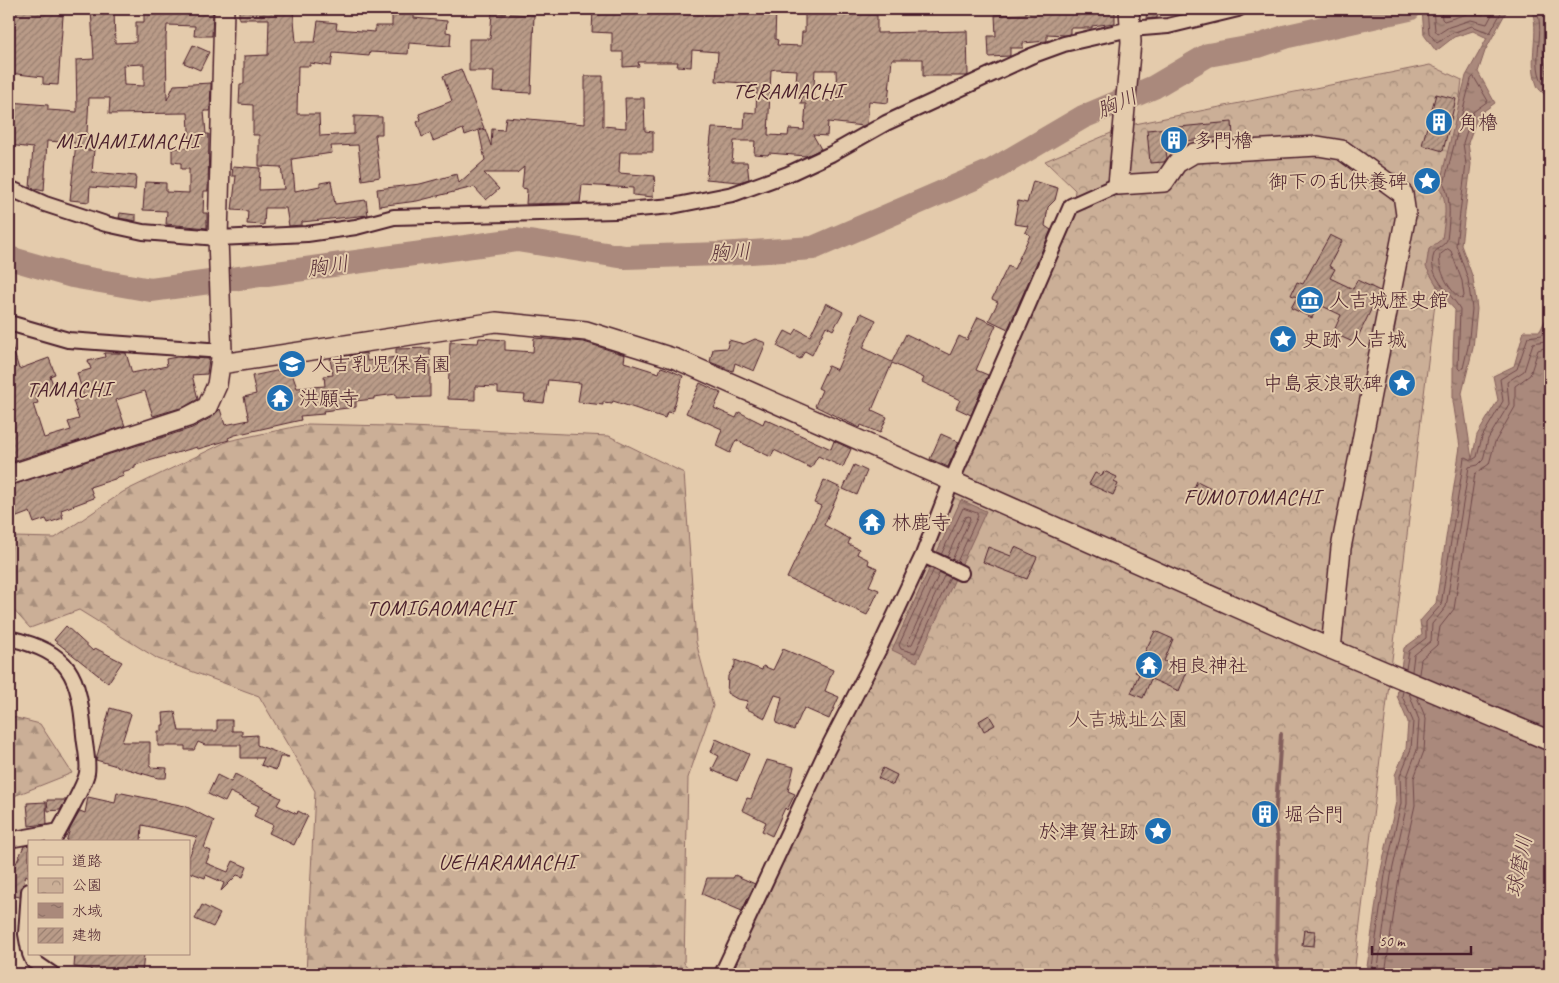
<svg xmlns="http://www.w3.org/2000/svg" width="1559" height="983" font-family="Caveat,'Klee One',sans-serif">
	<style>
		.forest { fill: url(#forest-firs); stroke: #8a6761 }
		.park { fill: url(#park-crowns); stroke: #8a6761 }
		.water { fill: url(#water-ripples); stroke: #845f5b }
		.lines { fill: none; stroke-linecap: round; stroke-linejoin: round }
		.shore { stroke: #70494b; stroke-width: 1 }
		.stream { stroke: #845f5b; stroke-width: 4 }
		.river { stroke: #aa897b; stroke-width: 24 }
		.building { fill: url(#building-hatch); stroke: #4a1f2b; fill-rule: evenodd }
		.street-casing { stroke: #4a1f2b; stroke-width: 18 }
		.secondary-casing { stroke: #4a1f2b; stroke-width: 22 }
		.street { stroke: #e4cbac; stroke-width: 14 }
		.secondary { stroke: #e4cbac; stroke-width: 19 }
		.labels { text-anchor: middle; stroke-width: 4; stroke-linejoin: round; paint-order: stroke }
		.poi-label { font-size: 20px; fill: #4a1f2b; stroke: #e4cbac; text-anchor: start }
		.park-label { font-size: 20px; fill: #5d353b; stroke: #e4cbac }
		.water-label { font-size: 21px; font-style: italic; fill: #5d343b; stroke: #e4cbac }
		.quarter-label { font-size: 22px; letter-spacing: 1px; fill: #4a1f2b; stroke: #e4cbac }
	</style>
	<defs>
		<pattern id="forest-firs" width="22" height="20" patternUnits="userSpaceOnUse" patternTransform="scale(1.25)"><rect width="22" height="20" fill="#cbaf97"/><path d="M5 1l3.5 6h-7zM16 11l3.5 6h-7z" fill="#a78e7b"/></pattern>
		<pattern id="park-crowns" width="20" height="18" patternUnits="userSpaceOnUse" patternTransform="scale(1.25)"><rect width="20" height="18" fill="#cbaf97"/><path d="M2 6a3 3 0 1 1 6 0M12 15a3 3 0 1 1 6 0" fill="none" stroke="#a78e7b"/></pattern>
		<pattern id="water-ripples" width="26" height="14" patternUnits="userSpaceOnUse" patternTransform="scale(1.25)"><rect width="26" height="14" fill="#aa897b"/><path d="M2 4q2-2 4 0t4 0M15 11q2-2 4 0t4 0" fill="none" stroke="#8c6f65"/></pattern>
		<pattern id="building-hatch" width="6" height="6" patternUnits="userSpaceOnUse" patternTransform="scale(1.25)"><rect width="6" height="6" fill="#b99b88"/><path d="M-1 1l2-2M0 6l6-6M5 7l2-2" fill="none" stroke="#987e6f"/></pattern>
	</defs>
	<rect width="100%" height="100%" fill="#e4cbac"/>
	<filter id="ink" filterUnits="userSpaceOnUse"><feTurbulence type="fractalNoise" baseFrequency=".02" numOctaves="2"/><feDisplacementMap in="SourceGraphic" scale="10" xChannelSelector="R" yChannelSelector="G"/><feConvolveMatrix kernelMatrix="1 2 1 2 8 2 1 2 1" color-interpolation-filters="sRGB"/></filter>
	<g filter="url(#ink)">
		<!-- forest -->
		<path class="forest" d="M308,424L388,426L609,436L684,473L696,642L713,706L688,778L684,963L693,974H306L315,791L259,696L158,659L79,610L30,628L9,605V560L13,537L55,538L123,492L228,441Z
			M9,716L40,724L72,773L9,798Z"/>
		<!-- park -->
		<path class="park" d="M1430,65L1462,80L1354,974H731L737,952L1073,210L1075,190L1045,161L1130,125Z"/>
		<!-- water -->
		<path class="water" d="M1422,9H1511L1506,12L1485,51L1478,72L1495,103L1478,115L1468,143L1471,164L1461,245L1473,278L1477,309L1473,348L1462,393L1472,459L1477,435L1498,400L1493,376L1514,366L1524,331H1540L1550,311V974H1366L1380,874L1396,802L1395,775L1406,749L1408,722L1397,696L1404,648L1422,635L1420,621L1436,603L1460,447L1453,401V355L1455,310L1444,298L1426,267L1429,249L1442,239C1444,224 1449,200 1439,187L1466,76L1487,38L1473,31L1454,37L1436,51L1424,35Z
			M1531,9H1550V99C1546,95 1538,90 1537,85C1527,60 1541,31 1531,9Z
			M961,500L986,511L917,662L892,650Z"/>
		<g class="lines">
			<!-- shore -->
			<path class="shore" d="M1427,9L1429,33L1437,43L1452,33L1472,26L1490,33L1503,9
				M1433,9L1435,30L1438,34L1449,27L1471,20L1487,24L1495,9
				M1441,9L1442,19L1444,21L1470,13L1483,15L1487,9
				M1536,9C1548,35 1525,69 1550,92
				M1543,9L1546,19L1543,51L1547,80L1550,84
				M1474,77L1488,101L1473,112L1463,143L1466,164L1456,245L1468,279L1472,309L1468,347L1463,368L1460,370L1458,368L1460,309C1451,293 1426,275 1434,254C1436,248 1444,246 1447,240C1449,222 1452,201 1444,184L1471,79Z
				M1448,249L1451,251L1462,281L1464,296L1462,299C1450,293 1437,269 1440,255Z
				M941,555L963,508L977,513L978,516L957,562
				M947,557L965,517L969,516L970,519L952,560
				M934,569L899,645L901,649L915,653L950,577
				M940,572L908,642L909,646L912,644L945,574
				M1406,669L1409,651L1426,638V622L1441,605L1464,458L1466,457L1472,460L1477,457L1482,437L1503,401L1500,379L1517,369L1528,337L1542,335L1550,322
				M1412,671L1414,655L1431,641L1432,624L1446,607L1469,467L1478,465L1483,460L1488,439L1509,404L1507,382L1524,371L1533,343L1545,341L1550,335
				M1419,674L1421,659L1437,645L1440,627L1454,609L1475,474L1489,464L1495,442L1515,407V386L1530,375L1538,350L1550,346
				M1371,974L1385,875L1401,803L1400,776L1411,749L1413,721L1402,696L1403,691
				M1377,974L1391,876L1407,804V777L1417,750L1419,720L1409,693
				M1385,974L1399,877L1415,805L1414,778L1424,751L1426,719L1417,697"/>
			<!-- stream -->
			<path class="stream" d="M1279,974L1276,954L1278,842L1275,822L1281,734"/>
			<!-- river -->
			<path class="river" d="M9,258L72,276L151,290L517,240L625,257L721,254L813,248L991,171L1083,117L1154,87L1208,55L1258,46L1288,36L1409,9"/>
		</g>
		<!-- building -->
		<path class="building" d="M9,9H60L59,15L63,16L58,85L43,84V77L9,73Z
			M91,9H114L115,43L136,42V22H144V9H213L212,36H194L195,26L167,25L166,37L167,100L174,85L211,83L210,111H204L206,134H209L208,191H204L203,213H207V228L166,224L167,211L143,210L145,182L166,183V192L189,193V169H181V163L172,162V148H190L188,113L109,114L110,98H89L86,150H94L92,172L136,176L135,190L90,187L89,202L70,200L76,143L47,141L44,191L30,188L33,148L9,145V102L48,105V110L77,112L76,60L94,59ZM144,64V86L124,85L123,65Z
			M239,9H293L296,42H315L318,21L337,23L336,29L375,32V26H392V9H414V18L447,21L446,32L451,33L450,46L409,43L408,54L370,52L369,56L333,53L331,66L310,63V66H298L297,114H319L320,136L354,134V116L382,117V134H375L380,177L362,180L358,145L334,146H331L332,153L292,159L295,191L320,186V183L331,181L335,204L366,200L368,215L302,222V225L289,226L286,208H265L264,225L247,224L248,211L232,210L236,176H232L233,166L260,168L259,190L284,189L281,167L259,166V135H253V105L239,104L240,84H244V56L268,55L269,19H239Z
			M593,9H776L775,39L778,40L777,45L801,46L802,32H805V10L877,15V33L967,31L968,76H923V59H892L888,103L869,101L867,124L863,126L828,122L827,136L813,135L821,149L806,156L769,153L768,155L754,154L755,141H734L732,162H747L749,179L739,182L706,179L712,128L744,129L745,112L756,113L757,84L716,81L718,52L692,50L691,67L677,66L678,62H638L639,66L623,67V52H612V33L592,32ZM776,69L797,70L795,95L802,96L801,104H806L804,130L789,129L788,136L768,135L771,70ZM815,70H836L837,98L835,101L813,100Z
			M1026,9H1047V13L1068,14V12L1080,13V9H1115V23L1092,26V28H1070V34L1064,35L1047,34V41L1023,43V48H1010V56L989,57L988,36H996L995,15L1026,14Z
			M1147,9L1158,10L1157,18L1146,19Z
			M492,13L534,15L531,93L493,91L494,71H469V39H490Z
			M193,45L209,52L200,70L184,63Z
			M461,69L484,128L465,135L463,129L433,141L430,133L422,137L417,122L421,120L419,114L452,101L443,76Z
			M585,76H603V126L626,128L625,98H644L645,131L653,132V152H620L619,173L655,176L653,197L633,195V188L582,185L580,203L526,204L527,189L522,188L524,167L517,173H484L499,189L486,200L474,187L417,201L379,206L377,189L420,184L457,174L459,183L485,160L479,131L485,129L491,146L492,129L504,130L506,117L585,124Z
			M1436,94L1456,99L1443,151L1422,145Z
			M1232,122L1233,136L1165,143L1167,158L1164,162L1150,163L1147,130Z
			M1033,181L1058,188L1055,200L1048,207L1045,226L1051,230L1008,329L989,320L998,302L992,299L1008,266L1014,269L1030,235L1025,232L1028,226L1014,224L1018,201L1027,203Z
			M120,213L136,215V221L119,218Z
			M1330,235L1342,241L1329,266L1335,269L1330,278L1353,289L1357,280L1380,291L1355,343L1333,333L1341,315L1318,304L1312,318L1291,308L1297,297L1291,295L1297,282L1303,284Z
			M826,303L843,312L833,330L826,326L812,355L805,351L800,359L777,346L785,331L793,335L797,329L810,336Z
			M861,313L876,320L863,348L892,362L906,334L950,355L959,336L967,340L978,317L996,325L976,370L988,375L971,415L956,408L960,400L922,382L924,378L892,363L872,410L887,417L880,433L861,425L860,428L815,406L822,390L818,388L828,366L837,370Z
			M479,338L505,340V350L533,352L534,338L584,342L625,355L624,362L659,373L661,367L670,370L683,376L672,413L667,412L665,418L613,401L612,403L603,402V405L578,402L581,383L548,380L544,403L524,401L525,395L498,393V387L475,386V400L448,399L450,342L478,343Z
			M755,339L766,343L754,371L735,363L733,371L710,362L713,349L727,348L729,340L744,344Z
			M9,343H11L19,369L49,358L55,374L50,376L54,387L35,393L38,403L33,404L44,438L71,430L68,422L79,419L73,401L84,397L77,373L91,369L88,361L105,357L104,353H126L132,373L167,366L166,359L177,357L209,359L207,374L192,375L198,399L184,407L153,416L145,391L116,400L125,426L9,463V424L15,422L9,402V398L14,396L9,378Z
			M430,348V397L396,398V394L374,397V399L356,401V407L323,411L324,414L300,416L301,420L235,435L228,438L229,440L198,449L197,447L135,465V468L122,472L124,476L90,487L94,498L61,510L63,518L48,523L46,519L34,523L30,512L9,520V486L192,428L212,417L220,409L225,425L249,420L244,397L256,394L252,376L290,368L297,388L325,386L324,376L333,375L330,359L366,353L367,361L396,357V349Z
			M700,383L721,393L714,408L736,418L739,412L763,424L765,419L831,449L834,441L851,449L843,467L818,456L811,468L774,450L771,457L736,440L730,453L716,446L722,429L686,413Z
			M941,434L959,442L948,467L930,459Z
			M854,465L867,471L857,495L843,489Z
			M1104,471L1117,477L1114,482L1118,484L1113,495L1089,484L1095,473L1102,476Z
			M824,480L841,488L824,525L850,539L848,544L859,549L857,554L869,560L868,564L877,568L869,586L879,590L867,615L787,578L821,506L814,503Z
			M1197,481L1213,489L1207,502L1191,495Z
			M988,547L1011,556L1015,547L1037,557L1027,579L983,562Z
			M66,626L93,651L95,648L122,662L108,683L54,640Z
			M1155,631L1173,639L1164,661L1187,672L1179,691L1151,679L1143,698L1131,693L1139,674L1135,672Z
			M783,649L833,670L825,691L839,697L829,719L804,708L794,730L776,723L782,697L775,695L765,718L745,708L748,701L737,699L727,693L728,676L735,665V660L762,670L763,666L773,670Z
			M110,708L131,714L122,742H150V767L167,768L166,778H158L96,760Z
			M175,712L179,731H217V720H232V731H242V736L257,735V745L289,757H280L276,770L261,765L264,758H241V745H205L198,742L194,750H185V746H158V731H162V725H164L163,713Z
			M989,715L995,725L984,731L979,721Z
			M716,739L749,754L737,781L712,770L719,756L711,752Z
			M767,760L794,767L788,791L795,794L787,810L785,808L772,836L762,831L766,822L742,810L747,798L751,799Z
			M883,768L897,775L893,785L878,778Z
			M235,774L281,798L277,805L297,814L298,811L308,816L294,845L269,833L273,825L254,816L259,806L230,792L225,802L208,794L217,775L231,782Z
			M117,792L185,806L214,821L204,848L211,851L206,863L228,872L233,861L247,867L243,877L237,875L221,891L224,883L206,875L205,878L189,872V857L197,837L142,825L141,842H66L70,829L80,811L85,813L88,797L115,803Z
			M47,800H66L60,810L48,811Z
			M46,802L47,824L29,826L27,803Z
			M29,845V877L26,875L20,897L9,895V879L24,846Z
			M735,875L755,884L742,911L702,894L707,878H733Z
			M202,905L220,914L213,927L195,919Z
			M1304,930L1315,931L1314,946L1302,945Z
			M75,954H144L142,974L107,970V974L91,973V969L74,967Z"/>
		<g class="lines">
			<!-- street casing -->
			<g class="street-casing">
				<path id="street" d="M9,188L45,204L106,224L143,232L218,238L307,234L356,227L394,217L615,211L672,206L733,194L788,174L831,154L886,123L1031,56L1064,44L1130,29L1168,26L1238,9
					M9,323L68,340L222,351
					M923,555L961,573
					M9,638C71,653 79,674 84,735C85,747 89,762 87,773C85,786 60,828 53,842
					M9,840L59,831
					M29,891L26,934L29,950
					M30,954L33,961L52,974
					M722,974L824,756L879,649L923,555L952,480L1071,206L1118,185"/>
			</g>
			<!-- secondary casing -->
			<g class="secondary-casing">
				<path id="secondary" d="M1129,9L1131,42L1118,185L1164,182L1177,163L1194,153L1318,146L1342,150L1403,194L1406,215L1341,548L1331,649
					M221,364L496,322L586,331L676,359L1331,649L1550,741
					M9,475L188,417L207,407L217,385L222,351L218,238L224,9"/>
			</g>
			<!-- street -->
			<use href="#street" class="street"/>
			<!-- secondary -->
			<use href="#secondary" class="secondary"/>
		</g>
	</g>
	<!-- icons -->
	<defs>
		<g id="building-disc" transform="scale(1.4375)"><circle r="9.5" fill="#1f6fb2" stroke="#e4cbac"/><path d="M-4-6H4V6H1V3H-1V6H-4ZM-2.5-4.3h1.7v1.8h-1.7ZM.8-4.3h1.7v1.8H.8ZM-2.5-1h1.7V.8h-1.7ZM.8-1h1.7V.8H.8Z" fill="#fff"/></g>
		<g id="sight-disc" transform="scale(1.4375)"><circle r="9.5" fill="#1f6fb2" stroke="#e4cbac"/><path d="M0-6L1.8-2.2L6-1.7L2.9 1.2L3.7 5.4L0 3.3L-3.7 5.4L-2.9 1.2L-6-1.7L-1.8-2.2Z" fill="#fff"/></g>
		<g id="museum-disc" transform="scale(1.4375)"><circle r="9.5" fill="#1f6fb2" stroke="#e4cbac"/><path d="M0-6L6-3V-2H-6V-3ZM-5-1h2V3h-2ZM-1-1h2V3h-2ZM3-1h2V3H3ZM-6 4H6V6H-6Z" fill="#fff"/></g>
		<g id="school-disc" transform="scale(1.4375)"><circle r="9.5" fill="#1f6fb2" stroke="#e4cbac"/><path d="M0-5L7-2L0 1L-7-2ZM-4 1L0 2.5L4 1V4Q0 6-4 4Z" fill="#fff"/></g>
		<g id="temple-disc" transform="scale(1.4375)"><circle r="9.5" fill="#1f6fb2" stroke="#e4cbac"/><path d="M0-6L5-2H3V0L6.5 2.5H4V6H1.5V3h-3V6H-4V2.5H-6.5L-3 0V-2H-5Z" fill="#fff"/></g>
	</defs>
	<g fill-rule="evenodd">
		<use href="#building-disc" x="1439" y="122"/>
		<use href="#building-disc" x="1174" y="140"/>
		<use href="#sight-disc" x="1427" y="181"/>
		<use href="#museum-disc" x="1310" y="300"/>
		<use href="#sight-disc" x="1283" y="339"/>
		<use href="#school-disc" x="292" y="364"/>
		<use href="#sight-disc" x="1402" y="383"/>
		<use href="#temple-disc" x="280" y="398"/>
		<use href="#temple-disc" x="872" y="522"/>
		<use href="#temple-disc" x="1149" y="665"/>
		<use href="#building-disc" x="1265" y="814"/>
		<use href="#sight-disc" x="1158" y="831"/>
	</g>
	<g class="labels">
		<!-- poi labels -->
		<g class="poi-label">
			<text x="1458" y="129">角櫓</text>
			<text x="1193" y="147">多門櫓</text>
			<text x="1408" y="188" text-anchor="end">御下の乱供養碑</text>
			<text x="1329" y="307">人吉城歴史館</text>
			<text x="1302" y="346">史跡 人吉城</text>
			<text x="311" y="371">人吉乳児保育園</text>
			<text x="1383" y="390" text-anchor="end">中島哀浪歌碑</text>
			<text x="299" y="405">洪願寺</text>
			<text x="891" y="529">林鹿寺</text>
			<text x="1168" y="672">相良神社</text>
			<text x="1284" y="821">堀合門</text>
			<text x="1139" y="838" text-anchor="end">於津賀社跡</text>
		</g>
		<!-- park labels -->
		<g class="park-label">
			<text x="1128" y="726">人吉城址公園</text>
		</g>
		<!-- water labels -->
		<g class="water-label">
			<text transform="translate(1117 103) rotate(-23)" y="7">胸川</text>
			<text transform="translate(730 252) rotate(-3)" y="7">胸川</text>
			<text transform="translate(328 266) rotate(-8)" y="7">胸川</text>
			<text transform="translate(1519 866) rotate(-79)" y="7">球磨川</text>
		</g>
		<!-- quarter labels -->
		<g class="quarter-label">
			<text x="788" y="98">TERAMACHI</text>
			<text x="128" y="148">MINAMIMACHI</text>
			<text x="69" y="396">TAMACHI</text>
			<text x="1252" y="504">FUMOTOMACHI</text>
			<text x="440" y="615">TOMIGAOMACHI</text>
			<text x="507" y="869">UEHARAMACHI</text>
		</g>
	</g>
	<!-- margin -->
	<rect width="1559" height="983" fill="none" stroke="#e4cbac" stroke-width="30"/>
	<rect x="15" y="15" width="1529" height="953" fill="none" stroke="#4a1f2b" stroke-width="2" filter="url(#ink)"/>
	<!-- legend -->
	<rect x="28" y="840" width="162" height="115" fill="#e4cbac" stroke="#a68678"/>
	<rect x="38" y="857" width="25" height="8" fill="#e4cbac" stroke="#a68678"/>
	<text x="72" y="866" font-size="15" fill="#4a1f2b">道路</text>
	<rect x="38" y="878" width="25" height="15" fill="url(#park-crowns)" stroke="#a68678"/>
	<text x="72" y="890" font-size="15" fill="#4a1f2b">公園</text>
	<rect x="38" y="903" width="25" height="15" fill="url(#water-ripples)" stroke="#a68678"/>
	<text x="72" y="916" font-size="15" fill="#4a1f2b">水域</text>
	<rect x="38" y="928" width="25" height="15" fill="url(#building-hatch)" stroke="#a68678"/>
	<text x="72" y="940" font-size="15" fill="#4a1f2b">建物</text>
	<!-- scale -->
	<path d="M1372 946v8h99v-8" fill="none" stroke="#4a1f2b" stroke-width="2.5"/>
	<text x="1379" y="946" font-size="15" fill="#4a1f2b" stroke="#e4cbac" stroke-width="4" paint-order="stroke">50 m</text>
</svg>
